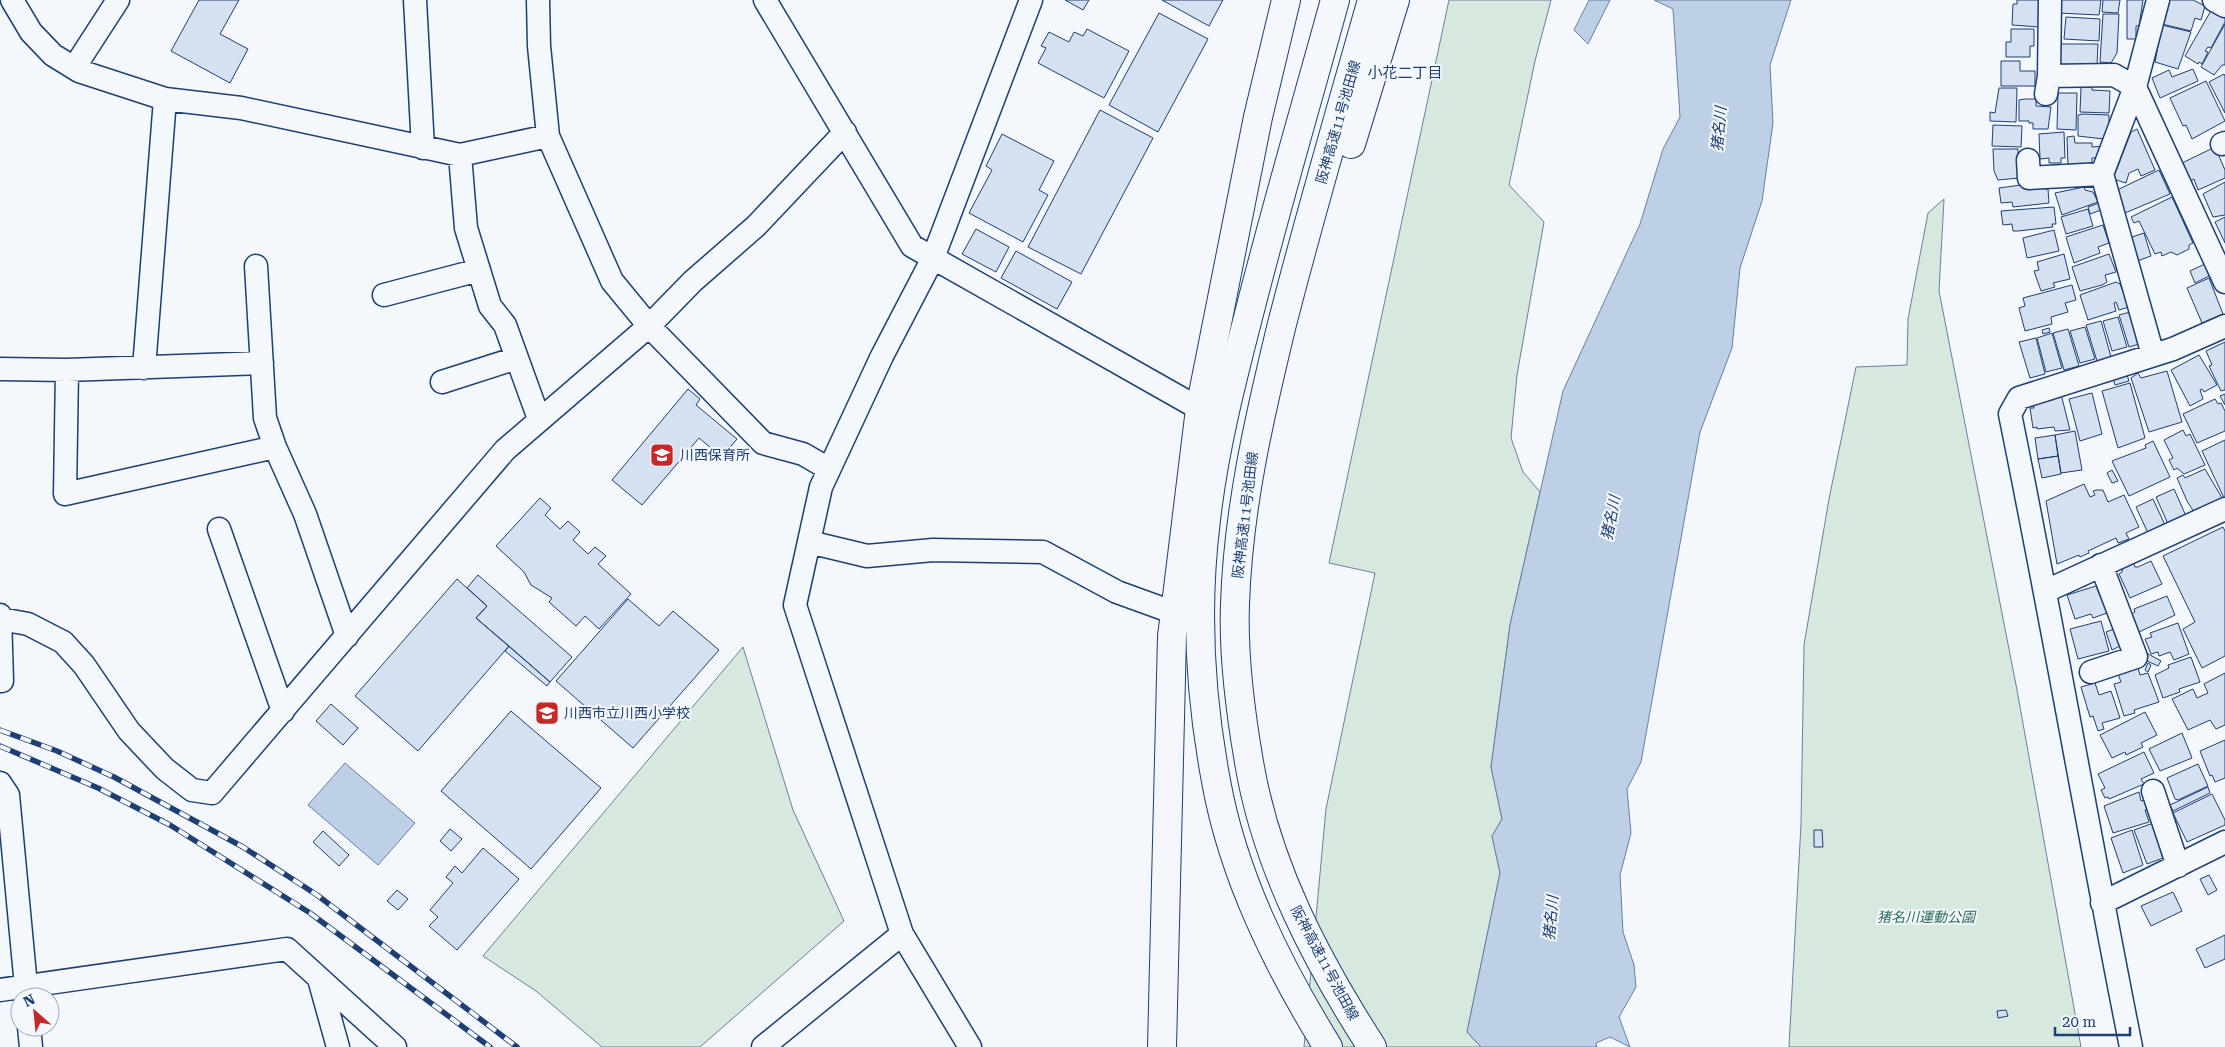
<svg xmlns="http://www.w3.org/2000/svg" width="2225" height="1047" font-family="'Roboto Serif','Noto Sans JP',serif">
	<style>
		.green { fill: #d7e8df; stroke: #687fa3 }
		.water { fill: #bed0e5; stroke: #687fa3 }
		.building { fill: #d5e0f0; stroke: #1d3f73 }
		.lines { fill: none; stroke-linecap: round; stroke-linejoin: round }
		.street-casing { stroke: #1d3f73; stroke-width: 25 }
		.secondary-casing { stroke: #1d3f73; stroke-width: 30 }
		.highway-casing { stroke: #1d3f73; stroke-width: 30 }
		.street { stroke: #f4f7fb; stroke-width: 22 }
		.secondary { stroke: #f4f7fb; stroke-width: 28 }
		.highway { stroke: #f4f7fb; stroke-width: 28 }
		.rail-casing { stroke: #1d3f73; stroke-width: 5.5 }
		.rail { stroke: #f4f7fb; stroke-width: 4; stroke-dasharray: 11; stroke-linecap: butt }
		.labels { text-anchor: middle; stroke-width: 4; stroke-linejoin: round; paint-order: stroke }
		.street-label { font-size: 14px; fill: #1d3f73; stroke: #f4f7fb }
		.poi-label { font-size: 14px; fill: #1d3f73; stroke: #f4f7fb; text-anchor: start }
		.park-label { font-size: 14px; font-style: italic; fill: #2c6c60; stroke: #f4f7fb }
		.neighbourhood-label { font-size: 15px; fill: #1d3f73; stroke: #f4f7fb }
		.water-label { font-size: 15px; font-style: italic; fill: #1d3f73; stroke: #f4f7fb }
	</style>
	<rect width="100%" height="100%" fill="#f4f7fb"/>
	<!-- green -->
	<path class="green" d="M1449,0H1551L1535,61L1509,185L1544,222L1517,375L1511,438L1523,472L1540,492L1510,625L1491,767L1502,819L1492,836L1500,873L1467,1032L1481,1047H1304L1326,809L1375,573L1329,563Z
		M1944,199L1939,291L2017,690L2081,1047H1789L1801,824L1804,645L1829,499L1856,367L1907,365L1908,319L1928,213Z
		M743,647L793,810L844,921L700,1047H602L536,991L483,956Z"/>
	<!-- water -->
	<path class="water" d="M1589,0H1610L1588,44L1574,30Z
		M1654,0H1791L1770,65L1773,123L1762,201L1740,268L1732,348L1700,432L1641,762L1627,789L1631,833L1620,875L1623,932L1634,965L1636,987L1619,1017L1630,1047L1610,1037L1596,1043L1597,1047H1481L1467,1032L1500,873L1492,836L1502,819L1491,767L1510,625L1563,391L1640,224L1663,149L1680,117L1673,9Z
		M345,763L415,823L378,865L308,805Z"/>
	<!-- building -->
	<path class="building" d="M199,0H239L220,34L248,49L230,83L171,51Z
		M1065,0H1089L1083,10Z
		M1162,0H1223L1209,26Z
		M2017,0H2040L2039,27L2012,25L2013,4H2017Z
		M2059,0H2101L2099,15L2058,13Z
		M2103,0H2120L2118,13L2102,12Z
		M2127,0H2143L2139,26H2136V39H2127Z
		M2168,0H2193L2205,6L2201,20L2195,18L2191,31L2162,24Z
		M2212,9L2220,14L2219,16L2222,14L2225,16V22L2211,48L2208,47L2205,51L2208,52L2202,64L2199,62L2198,64L2185,56Z
		M1159,13L1208,39L1158,132L1109,105Z
		M2103,14H2119L2117,53L2111,63L2100,62Z
		M2066,17L2100,19L2099,41L2064,39Z
		M2225,24V65H2222L2214,75L2201,67Z
		M2162,25L2191,32L2178,69L2155,62Z
		M1087,29L1129,51L1104,98L1038,63L1046,48L1041,46L1049,32L1069,42L1074,32L1083,36Z
		M2011,29H2034V46H2030V57H2006V42H2011Z
		M2061,44H2098L2097,65L2060,66Z
		M2001,61H2020V71H2035V86H2001Z
		M2193,69L2198,81L2160,98L2152,78L2169,70L2172,77Z
		M2224,74L2225,76V113L2209,82Z
		M2206,81L2225,121L2192,139L2186,125L2183,126L2170,98Z
		M2081,87H2092V90L2110,91L2109,113L2080,112Z
		M1999,88H2017L2016,122L1990,121V112L1995,113Z
		M2058,93H2077L2076,130L2057,129Z
		M2025,99H2036V106L2051,107L2048,129H2033V123H2029V121H2019V100Z
		M1100,110L1153,138L1081,274L1028,247Z
		M2083,114L2109,115V122H2112V140L2078,136V115Z
		M1993,125L2022,126L2021,147L1992,146Z
		M2137,129L2155,170L2141,176L2138,169L2129,173L2126,183L2113,179L2131,132Z
		M2064,132L2065,158H2061V163H2049V158L2040,159L2039,134Z
		M1002,134L1054,161L1039,190L1048,195L1023,242L969,213L992,170L986,166Z
		M2074,136L2075,143H2092V147L2105,146L2103,158H2092V165L2068,166L2067,137Z
		M2215,147L2225,170V178L2198,190L2194,179L2189,182L2180,164Z
		M1993,149H2018L2019,178L1998,180L1994,171Z
		M2159,170L2170,194L2125,213L2115,191Z
		M2225,182V215L2213,217L2203,194Z
		M2021,185V187L2044,185V189H2048L2049,203L2013,207L2012,202L2001,203L1999,188Z
		M2084,187L2085,190L2093,192L2098,202L2062,215L2055,193Z
		M2172,197L2193,243L2189,245V249L2177,255L2171,252L2162,256L2161,252L2155,254L2139,221L2134,223L2131,217Z
		M2099,203L2101,210L2090,214L2088,207Z
		M2054,207L2056,224H2052L2053,227L2018,231H2013L2012,224L2003,225L2001,211Z
		M2088,209L2093,226L2066,234L2061,217Z
		M2225,217V243L2215,222Z
		M2103,225L2109,243L2098,247L2100,253L2074,263L2066,237Z
		M976,229L1009,247L996,272L962,254Z
		M2054,230L2059,251L2027,258L2023,238Z
		M2144,233L2151,256L2137,261L2129,238Z
		M1016,251L1072,282L1057,309L1001,278Z
		M2064,254L2070,279L2053,283L2055,287L2041,291L2034,271L2039,270L2037,262Z
		M2109,254L2116,272L2105,275L2107,282L2102,285L2080,291L2072,267Z
		M2207,263L2213,274L2195,283L2190,271Z
		M2209,278L2223,314L2202,323L2187,288Z
		M2116,282L2120,284L2129,307L2119,310L2116,302L2114,303L2116,311L2088,320L2080,295Z
		M2072,285L2076,300L2065,303L2068,312L2051,317L2052,324L2025,331L2019,308L2025,306L2023,298Z
		M2134,311L2143,343L2129,347L2119,315Z
		M2118,317L2127,347L2112,351L2103,321Z
		M2101,321L2111,357L2097,361L2086,325Z
		M2085,327L2095,359L2080,363L2070,331Z
		M2049,328L2050,332L2043,334L2042,330Z
		M2068,329L2079,366L2064,370L2053,333Z
		M2052,333L2062,368L2046,372L2037,338Z
		M2036,338L2045,374L2030,378L2019,342Z
		M2225,342V390L2221,391L2209,366L2212,365L2206,351Z
		M2199,355L2217,385L2204,392L2202,389L2200,390L2203,399L2190,406L2171,370Z
		M2167,371L2182,422L2149,432L2131,378L2138,373L2141,378Z
		M2127,375L2129,381L2115,385L2113,379Z
		M2130,383L2145,438L2118,448L2102,391Z
		M688,389L700,399L696,405L737,439L722,457L699,438L642,505L612,480Z
		M2092,393L2102,434L2080,441L2069,399Z
		M2061,394L2070,430L2055,431L2054,427L2037,429V427L2033,428L2030,408H2034L2033,403L2053,400L2052,395Z
		M2225,394V405L2220,396Z
		M2215,399L2218,404L2221,403L2225,411V431L2197,443L2183,414Z
		M2183,430L2186,436L2190,434L2205,465L2184,474L2177,468L2174,470L2169,460L2173,458L2164,440Z
		M2075,431L2082,470L2061,473L2055,435Z
		M2055,435L2058,456L2038,459L2035,438Z
		M2225,440V498H2224L2202,451Z
		M2153,441L2170,477L2129,496L2112,461L2146,448L2145,445Z
		M2058,456L2061,474L2042,478L2038,459Z
		M2205,469L2222,498L2194,512L2187,501L2177,478L2183,475L2185,478Z
		M2112,470L2118,481L2112,483L2107,473Z
		M2084,484L2090,497L2095,495L2093,491L2097,490H2103L2108,502L2124,495L2139,527L2126,533L2129,539L2118,543L2116,538L2088,551L2089,553L2080,557L2079,555L2057,564L2046,501Z
		M2174,489L2186,516L2168,524L2156,497Z
		M540,498L551,508L545,515L560,529L568,521L580,532L573,540L588,554L595,547L606,556L598,564L631,594L599,629L585,616L576,626L549,602L552,598L531,585L524,572L496,546Z
		M2153,499L2165,525L2148,533L2136,507Z
		M2223,527L2225,531V656L2202,668L2183,629L2195,622L2163,556Z
		M2151,561L2162,584L2130,598L2119,574L2122,572L2123,567L2133,562L2135,567H2138Z
		M478,575L572,657L550,682L476,618L487,606L467,588Z
		M457,579L487,606L476,618L509,646L418,751L355,696Z
		M2096,586L2107,613L2093,618L2091,614L2075,619L2067,595Z
		M2167,596L2175,615L2139,632L2132,614L2135,612L2134,609Z
		M628,599L659,626L673,611L719,650L633,748L556,681Z
		M2101,621L2109,651L2078,659L2070,629Z
		M2178,623L2189,654L2174,660L2170,652L2159,656L2158,652L2151,654L2145,639L2152,637L2150,633Z
		M2114,629L2120,646L2112,650L2106,632Z
		M509,646L550,682L547,686L505,651Z
		M2143,651L2161,661L2158,666L2147,661Z
		M2191,657L2200,682L2179,689L2180,692L2163,698L2155,675L2169,668L2168,665Z
		M2148,663L2151,665L2148,672L2145,670Z
		M2138,668L2140,675L2148,673L2159,702L2134,710L2135,713L2124,716L2114,684L2121,682L2118,674Z
		M2225,673V725L2216,729L2210,720L2188,730L2172,699L2193,689L2197,698L2208,693L2204,684Z
		M2095,683L2099,695L2111,691L2120,718L2102,723L2104,729L2098,731L2093,716L2090,717L2081,687Z
		M331,704L358,728L343,745L316,721Z
		M511,711L601,788L531,869L441,791Z
		M2145,712L2157,735L2141,743L2143,747L2126,755L2125,752L2112,758L2100,735Z
		M2182,733L2192,758L2160,771L2149,749Z
		M2225,740V778L2215,782L2212,775L2210,776L2200,751Z
		M2144,752L2154,773L2141,779L2144,784L2109,799L2108,797L2105,798L2101,790L2105,788L2098,774Z
		M2198,764L2208,786L2178,800L2175,799L2167,778Z
		M2208,787L2210,793L2173,811L2170,805Z
		M2139,792L2141,801L2146,799L2150,809L2145,810L2149,822L2113,833L2104,806Z
		M2212,794L2225,820V825L2187,842L2173,813Z
		M2156,822L2165,852L2161,853L2163,858L2147,864L2134,830Z
		M450,829L462,839L451,851L440,841Z
		M1814,830H1822L1823,847H1814Z
		M2132,830L2143,865L2123,873L2111,838Z
		M323,831L349,855L339,866L313,842Z
		M483,848L519,879L457,950L429,926L438,917L430,910L453,883L446,877L455,866L462,873Z
		M2209,875L2217,890L2208,895L2200,879Z
		M397,890L408,899L398,910L387,901Z
		M2173,892L2182,911L2151,926L2141,906Z
		M2225,935V959L2205,968L2196,949Z
		M2006,1010L2008,1016L1998,1018L1997,1011Z"/>
	<g class="lines">
		<!-- street casing -->
		<g class="street-casing">
			<path id="street" d="M12,0L31,32L53,55L79,71L165,99L241,108L460,155L548,136
				M415,0L423,148
				M538,0L539,46L548,136L612,281L649,326L763,443L803,454L829,469
				M765,0L912,246L1200,409
				M2158,0L2135,87L2225,282
				M2214,0L2225,6
				M74,68L118,0
				M2049,76L2114,75L2135,87L2102,174L2153,355
				M2046,94L2049,76L2050,0
				M2222,144L2225,143
				M460,155L466,228L490,306L505,325L539,419
				M2028,160L2029,178L2102,174
				M256,266L265,418L275,447L305,514L347,636
				M384,295L479,270
				M144,368L165,99
				M0,369L67,370L262,363
				M67,370L65,494L275,447
				M442,382L517,358
				M219,529L283,711
				M809,542L867,556L933,550L1043,552L1117,592L1175,613
				M2046,591L2225,509
				M0,615L2,681H0
				M1,619L28,624L63,642L84,665L129,731L165,769L192,790L212,793L505,450L649,326L693,281L756,226L845,132
				M2091,672L2136,657L2101,565
				M0,783L8,795L27,997
				M2153,791L2178,866
				M2102,903L2225,842
				M319,979L338,1047
				M0,990L287,949L395,1047
				M29,1027L31,1047
				M763,1047L902,934
				M970,1047L902,934L795,605L821,487L882,356L933,258L1031,0
				M2131,1047C2089,836 2053,625 2010,414L2019,398L2173,349L2225,326"/>
		</g>
		<!-- secondary casing -->
		<g class="secondary-casing">
			<path id="secondary" d="M1162,1047L1172,636L1175,613L1200,409L1258,117L1286,0"/>
		</g>
		<!-- highway casing -->
		<g class="highway-casing">
			<path id="highway" d="M1372,0C1341,109 1309,218 1281,328C1259,419 1238,510 1235,604C1233,656 1240,710 1249,762C1266,865 1316,960 1372,1047
				M1351,144L1395,0
				M1328,1047C1278,966 1233,876 1216,781C1200,696 1195,607 1206,520C1214,448 1233,376 1251,306C1277,204 1307,102 1335,0"/>
		</g>
		<!-- street -->
		<use href="#street" class="street"/>
		<!-- secondary -->
		<use href="#secondary" class="secondary"/>
		<!-- highway -->
		<use href="#highway" class="highway"/>
		<!-- rail casing -->
		<g class="rail-casing">
			<path id="rail" d="M0,730L57,751L114,777L243,847L317,895L517,1047
				M0,746L98,788L170,825L310,913L490,1047"/>
		</g>
		<!-- rail -->
		<use href="#rail" class="rail"/>
	</g>
	<!-- icons -->
	<defs>
		<g id="school-square" transform="scale(1.25)"><rect x="-9" y="-9" width="18" height="18" rx="4" fill="#c62828" stroke="#f4f7fb"/><path d="M0-5L7-2L0 1L-7-2ZM-4 1L0 2.5L4 1V4Q0 6-4 4Z" fill="#fff"/></g>
	</defs>
	<g fill-rule="evenodd">
		<use href="#school-square" x="662" y="455"/>
		<use href="#school-square" x="547" y="713"/>
	</g>
	<g class="labels">
		<!-- street labels -->
		<g class="street-label">
			<text transform="translate(1338 122) rotate(-74)" y="5">阪神高速11号池田線</text>
			<text transform="translate(1245 515) rotate(-83)" y="5">阪神高速11号池田線</text>
			<text transform="translate(1325 963) rotate(62)" y="5">阪神高速11号池田線</text>
		</g>
		<!-- poi labels -->
		<g class="poi-label">
			<text x="680" y="460">川西保育所</text>
			<text x="564" y="718">川西市立川西小学校</text>
		</g>
		<!-- park labels -->
		<g class="park-label">
			<text x="1926" y="922">猪名川運動公園</text>
		</g>
		<!-- neighbourhood labels -->
		<g class="neighbourhood-label">
			<text x="1405" y="78">小花二丁目</text>
		</g>
		<!-- water labels -->
		<g class="water-label">
			<text transform="translate(1719 129) rotate(-85)" y="5">猪名川</text>
			<text transform="translate(1611 518) rotate(-79)" y="5">猪名川</text>
			<text transform="translate(1551 918) rotate(-85)" y="5">猪名川</text>
		</g>
	</g>
	<!-- north arrow -->
	<g transform="translate(35 1012) rotate(333)"><circle r="24" fill="#f4f7fb" stroke="#9eadc5"/>
	<path d="M0-4L9 19L0 12L-9 19Z" fill="#c62828"/>
	<text y="-8" font-size="14" font-weight="bold" text-anchor="middle" fill="#1d3f73">N</text>
	</g>
	<!-- scale -->
	<path d="M2055 1027v8h75v-8" fill="none" stroke="#1d3f73" stroke-width="2.5"/>
	<text x="2062" y="1027" font-size="15" fill="#1d3f73" stroke="#f4f7fb" stroke-width="4" paint-order="stroke">20 m</text>
</svg>
